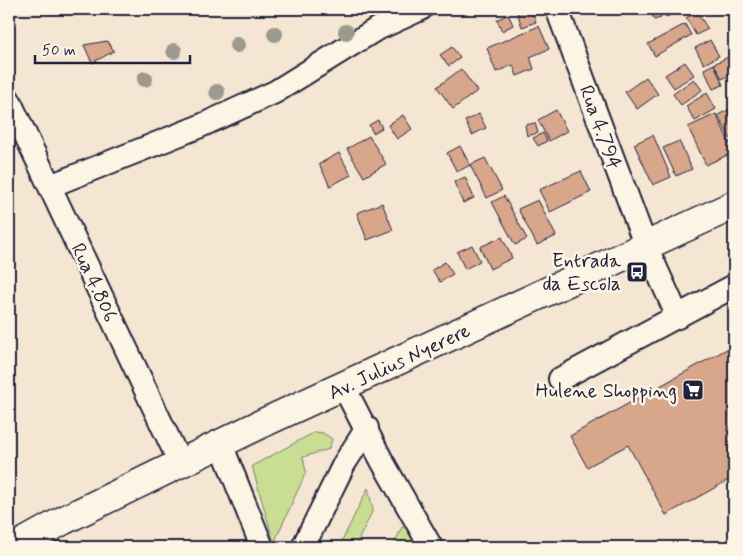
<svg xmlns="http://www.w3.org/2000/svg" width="743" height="556" font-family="Mynerve,sans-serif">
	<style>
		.green { fill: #c9de93; stroke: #768067 }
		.building { fill: #d8a68b; stroke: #22223b }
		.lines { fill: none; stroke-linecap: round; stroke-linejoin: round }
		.minor-casing { stroke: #22223b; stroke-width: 26 }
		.major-casing { stroke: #22223b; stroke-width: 31 }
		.minor { stroke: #fcf5e5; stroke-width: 22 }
		.major { stroke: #fcf5e5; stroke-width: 28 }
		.tree { fill: #9c998e }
		.labels { text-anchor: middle; stroke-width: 5; stroke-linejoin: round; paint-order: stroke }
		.street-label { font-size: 20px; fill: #22223b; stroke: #fcf5e5 }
		.poi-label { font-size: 20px; fill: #22223b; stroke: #fcf5e5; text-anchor: end }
	</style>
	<rect width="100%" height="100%" fill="#f5e5d3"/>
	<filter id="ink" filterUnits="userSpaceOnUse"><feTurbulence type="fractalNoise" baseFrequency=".02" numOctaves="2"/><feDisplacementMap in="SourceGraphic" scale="10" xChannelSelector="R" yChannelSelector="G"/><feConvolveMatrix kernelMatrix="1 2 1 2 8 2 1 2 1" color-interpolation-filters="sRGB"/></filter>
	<g filter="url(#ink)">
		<!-- green -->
		<path class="green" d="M315,432L323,433L332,439L329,449L303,457L306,472L274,543L252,466Z
			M368,488L373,510L355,547H339Z
			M402,527L409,529L419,547H393Z"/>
		<!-- building -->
		<path class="building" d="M314,9H327L319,15Z
			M516,9H531L536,22L522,27Z
			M650,9H658L661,18L654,20Z
			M662,9H670L673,14L666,17Z
			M697,12L708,29L696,35L686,18Z
			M508,14L513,25L502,31L497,20Z
			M685,24L691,35L655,56L648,44Z
			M539,26L549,49L530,57L534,69L517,76L513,65L496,72L487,48Z
			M710,40L719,56L704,64L695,48Z
			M107,41L114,51L92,63L84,45Z
			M452,47L460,58L449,66L440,55Z
			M728,57L734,73L722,79L714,64Z
			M685,62L694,75L674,88L665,75Z
			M714,64L723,85L713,89L704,69Z
			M461,69L477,91L453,109L437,87Z
			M646,77L658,94L637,109L625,92Z
			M694,79L702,90L681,105L673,94Z
			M707,93L716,109L695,121L686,106Z
			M734,107V146L718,115Z
			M556,110L567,131L549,141L538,120Z
			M479,114L486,128L472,135L465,121Z
			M716,114L734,152L706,165L688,127Z
			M403,115L412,129L397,139L388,125Z
			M378,120L382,128L373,133L369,125Z
			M535,123L538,133L527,136L525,125Z
			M543,133L547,141L538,146L533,138Z
			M653,135L671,177L653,185L634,144Z
			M369,136L386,164L364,177L347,149Z
			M679,141L692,169L676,176L663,148Z
			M460,146L470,165L457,172L447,153Z
			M339,153L351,175L330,186L319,164Z
			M485,158L502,190L487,198L470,165Z
			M581,171L591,192L550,212L539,190Z
			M465,177L474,198L463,203L454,182Z
			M504,196L527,239L515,245L492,202Z
			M538,200L556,236L537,245L518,209Z
			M382,203L393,230L367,240L357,213Z
			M502,237L512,258L490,269L480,247Z
			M472,245L480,261L465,269L457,252Z
			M445,262L453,274L440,282L432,270Z
			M734,345V477L666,515L628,445L587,467L570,436Z"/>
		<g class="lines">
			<!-- minor casing -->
			<g class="minor-casing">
				<path id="minor" d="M557,9L645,244L678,317
					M9,100L181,465
					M50,186L198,127L275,92L375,30L421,9
					M560,379L734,286
					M344,387L382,461L431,547
					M221,444L262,547
					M303,547L344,464L367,428"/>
			</g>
			<!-- major casing -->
			<g class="major-casing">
				<path id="major" d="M15,547L64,520L263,423L734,205"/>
			</g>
			<!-- minor -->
			<use href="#minor" class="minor"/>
			<!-- major -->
			<use href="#major" class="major"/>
		</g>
		<!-- trees -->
		<g class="tree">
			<circle cx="346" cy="32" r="8"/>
			<circle cx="275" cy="34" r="8"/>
			<circle cx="237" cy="45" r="8"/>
			<circle cx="174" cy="51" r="8"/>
			<circle cx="145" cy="79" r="8"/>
			<circle cx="217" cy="92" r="8"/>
		</g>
	</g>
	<!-- icons -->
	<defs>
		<g id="bus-square" transform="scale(1.125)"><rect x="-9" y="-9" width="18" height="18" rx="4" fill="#22223b" stroke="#fcf5e5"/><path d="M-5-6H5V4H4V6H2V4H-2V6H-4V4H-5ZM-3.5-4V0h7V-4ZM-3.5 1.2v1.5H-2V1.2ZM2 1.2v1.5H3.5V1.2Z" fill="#fff"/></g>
		<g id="supermarket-square" transform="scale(1.125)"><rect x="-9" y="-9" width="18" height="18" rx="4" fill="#22223b" stroke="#fcf5e5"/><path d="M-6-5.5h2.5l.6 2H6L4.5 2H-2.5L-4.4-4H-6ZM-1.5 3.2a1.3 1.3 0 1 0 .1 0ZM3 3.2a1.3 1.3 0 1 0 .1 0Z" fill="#fff"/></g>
	</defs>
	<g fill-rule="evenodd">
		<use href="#bus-square" x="637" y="272"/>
		<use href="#supermarket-square" x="693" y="390"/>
	</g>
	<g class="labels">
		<!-- street labels -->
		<g class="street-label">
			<text transform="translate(601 127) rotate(70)" y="7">Rua 4.794</text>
			<text transform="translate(95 282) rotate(65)" y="7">Rua 4.806</text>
			<text transform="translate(399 361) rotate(-25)" y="7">Av. Julius Nyerere</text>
		</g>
		<!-- poi labels -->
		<g class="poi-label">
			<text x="621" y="267">Entrada<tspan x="621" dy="23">da Escola</tspan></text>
			<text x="677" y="397">Hulene Shopping</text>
		</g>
	</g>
	<!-- margin -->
	<rect width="743" height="556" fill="none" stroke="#fcf5e5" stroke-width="30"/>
	<rect x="15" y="15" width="713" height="526" fill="none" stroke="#22223b" stroke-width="2" filter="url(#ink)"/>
	<!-- scale -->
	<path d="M35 55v8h155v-8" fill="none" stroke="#22223b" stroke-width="2.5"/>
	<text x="42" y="55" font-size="15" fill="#22223b" stroke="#fcf5e5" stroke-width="4" paint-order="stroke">50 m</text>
</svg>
